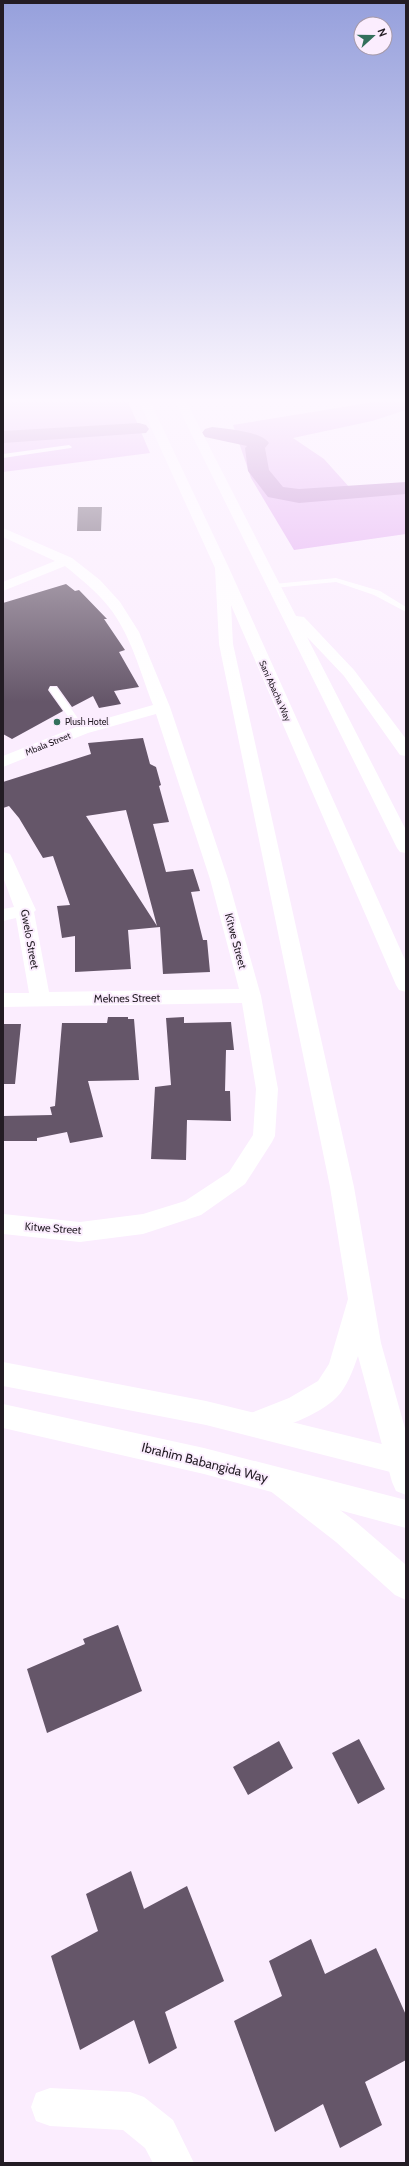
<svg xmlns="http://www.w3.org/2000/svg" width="409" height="2166" font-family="Cabin,sans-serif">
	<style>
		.green { fill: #e4adf2 }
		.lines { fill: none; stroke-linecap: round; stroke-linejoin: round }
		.river { fill: #bb81ca; fill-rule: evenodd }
		.building { fill: #655669; fill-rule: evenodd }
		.lane { fill: #fff; fill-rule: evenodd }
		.street { fill: #fff; fill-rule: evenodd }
		.secondary { fill: #fff; fill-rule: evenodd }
		.highway { fill: #fff; fill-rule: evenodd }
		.poi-dot { fill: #33705c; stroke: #fbedfe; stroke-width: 1.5 }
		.labels { text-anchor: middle; stroke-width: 4; stroke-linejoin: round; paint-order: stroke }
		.far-street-label { font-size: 9px; fill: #231c24; stroke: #fbedfe }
		.far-poi-label { font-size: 9px; fill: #231c24; stroke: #fbedfe; text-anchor: start }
		.street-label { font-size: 11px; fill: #231c24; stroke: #fbedfe }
		.near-street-label { font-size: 13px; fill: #231c24; stroke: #fbedfe }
	</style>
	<rect width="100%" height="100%" fill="#fbedfe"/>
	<!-- green -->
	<path class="green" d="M3,399H127L150,453L3,472Z
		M392,399H406V410L372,421L293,438L324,459L350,488L406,484V534L294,550L251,478L233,425Z"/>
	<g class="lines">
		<!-- river -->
		<path class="river" d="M139,423L146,425L149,429L146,433L3,443V431Z
			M212,427C226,429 261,431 269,443L265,448L269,470L283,487L299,489L406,482V494L299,503L268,497L248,471L245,448L247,446L205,437L202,433L205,429Z"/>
	</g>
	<!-- building -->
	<path class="building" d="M78,507H102L101,531H77Z
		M66,584L75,591L79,590L107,619H104L125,650L119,652L139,687L114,691L121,704L99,708L93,696L72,707L57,686H50L48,690L63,711L12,739L3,734V603Z
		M143,738L150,764L156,767L161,785L159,786L169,822L153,824L166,872L193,869L200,891L191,892L203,940H207L210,972L163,974L160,927L128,930L131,969L75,972V936L62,938L57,906L70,905L53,856L43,858L19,818L9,806L3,808V782L91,754L88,743ZM126,810L157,926L86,816Z
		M108,1017H128V1019H134L139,1080L88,1081L103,1137L70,1143L67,1132L37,1138V1141H3V1116L52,1115L50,1107L55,1106L62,1023H107Z
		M184,1017V1023L231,1022L234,1050H226L225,1091H230L231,1121L187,1120L186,1160L151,1159L155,1087L171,1085L166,1018Z
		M3,1024H21L15,1084H3Z
		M118,1625L142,1691L47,1733L27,1669L85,1644L83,1639Z
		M359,1739L385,1789L358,1804L332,1753Z
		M279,1741L293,1768L248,1795L233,1767Z
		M131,1871L144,1909L187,1886L224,1981L165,2012L177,2048L149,2064L134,2020L80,2050L51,1956L98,1931L86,1894Z
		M311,1939L325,1974L376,1948L406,2015V2060L365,2082L382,2125L340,2148L323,2104L275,2132L234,2021L282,1996L269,1961Z"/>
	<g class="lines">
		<!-- lane -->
		<path class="lane" d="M69,445L72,447L71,448L3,458V454Z
			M336,578L380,591L406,607V612L374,595L336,582L274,588L270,586L274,584Z
			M50,687H56L86,730L85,732H79L49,689Z"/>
		<!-- street -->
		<path class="street" d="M3,528L72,558L100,580L120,602L139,632L170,707L228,879L261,996L278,1089L275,1136L272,1142L245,1184L201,1215L143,1234L80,1242L3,1234V1214L80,1222L143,1214L185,1201L229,1172L253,1135L256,1089L242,1003L3,1007V993H29L16,918L3,921V909L14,907L3,877V852L10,854L12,858L36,910L34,912L49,992L239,989L210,879L156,714L88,733L3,767V756L76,727L153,705C140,672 131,634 108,606C96,591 81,579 65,566L3,591V582L55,561L3,537Z
			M50,2088L130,2092L144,2097L173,2120L194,2163H153L145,2148L123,2130L50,2126L36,2121L31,2107L36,2093Z"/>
		<!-- secondary -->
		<path class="secondary" d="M3,1362L206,1401L406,1450V1476L206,1425L3,1386Z
			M3,1404L204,1448L406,1500V1528L204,1474L3,1428Z"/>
		<!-- highway -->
		<path class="highway" d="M138,399H149L229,568L406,962V992L399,990L396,985L231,605L233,644L354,1187L381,1343L406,1432V1495L396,1491L392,1482L358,1356C353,1370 347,1387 337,1397C317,1417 282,1427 256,1436L246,1433L242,1424L246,1415L289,1398L318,1381L329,1364L348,1299L330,1187L219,644L215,568Z
			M174,399H185L296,616L304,617L354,670L406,739V756L400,755L344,676L307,637L406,830V853L400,852L397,848Z
			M279,1468L289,1472L356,1522L406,1565V1600L395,1595L336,1542L269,1490L265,1481L269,1472Z"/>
	</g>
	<!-- sky -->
	<linearGradient id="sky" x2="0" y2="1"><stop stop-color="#96a0dc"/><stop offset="0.57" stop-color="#fdf7ff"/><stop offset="1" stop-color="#fdf7ff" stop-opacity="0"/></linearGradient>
	<rect width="409" height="702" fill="url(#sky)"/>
	<!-- markers -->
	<circle class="poi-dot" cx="57" cy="722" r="4"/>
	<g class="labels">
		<!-- far-street labels -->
		<g class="far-street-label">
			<text transform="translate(275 691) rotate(66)" y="3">Sani Abacha Way</text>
			<text transform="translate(48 744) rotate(-22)" y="3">Mbala Street</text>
		</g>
		<!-- far-poi labels -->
		<g class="far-poi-label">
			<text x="65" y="725">Plush Hotel</text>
		</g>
		<!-- street labels -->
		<g class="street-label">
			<text transform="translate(30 939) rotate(80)" y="4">Gwelo Street</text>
			<text transform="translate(236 941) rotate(75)" y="4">Kitwe Street</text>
			<text transform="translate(127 998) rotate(-1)" y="4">Meknes Street</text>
			<text transform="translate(53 1228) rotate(4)" y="4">Kitwe Street</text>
		</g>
		<!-- near-street labels -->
		<g class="near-street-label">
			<text transform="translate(205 1462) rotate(14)" y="5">Ibrahim Babangida Way</text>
		</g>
	</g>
	<!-- border -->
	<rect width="409" height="2166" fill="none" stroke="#231c24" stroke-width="8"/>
	<!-- north arrow -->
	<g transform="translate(373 36) rotate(69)"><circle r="19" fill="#fbedfe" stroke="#a599a7"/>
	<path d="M0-3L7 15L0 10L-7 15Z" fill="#33705c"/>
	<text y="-6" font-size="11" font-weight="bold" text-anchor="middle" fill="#231c24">N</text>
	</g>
</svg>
